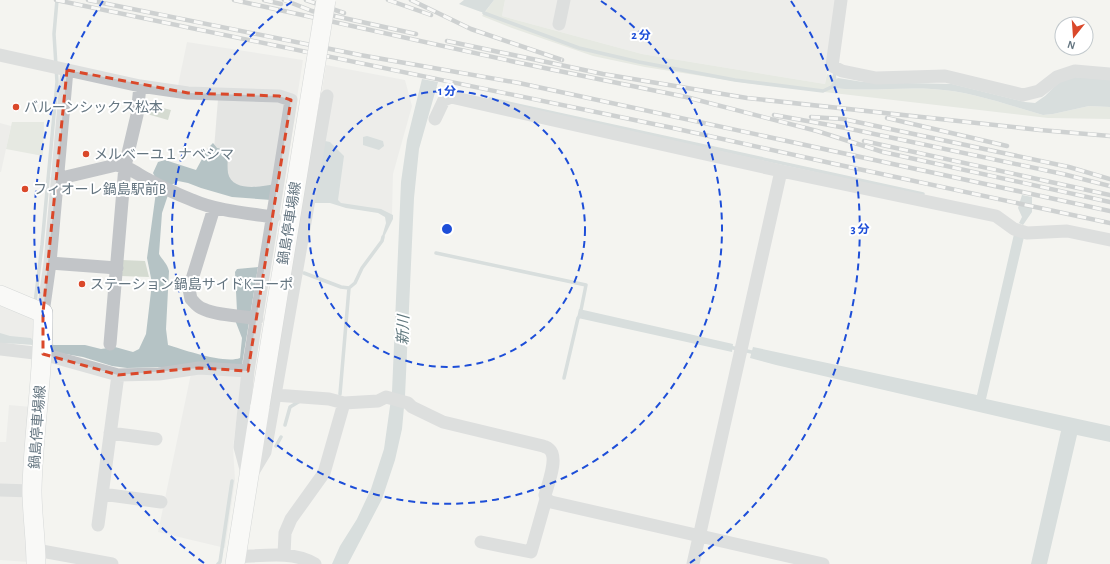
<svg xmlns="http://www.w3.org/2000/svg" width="1110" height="564" font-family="'Alegreya Sans','Noto Sans JP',sans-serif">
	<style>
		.built { fill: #e4e5e3 }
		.green { fill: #d5dbd1 }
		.water { fill: #b5c3c5 }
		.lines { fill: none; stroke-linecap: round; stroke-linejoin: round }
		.stream { stroke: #b5c3c5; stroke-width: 3.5 }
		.secondary-casing { stroke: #b2b7ba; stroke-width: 20 }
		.street { stroke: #c2c5c8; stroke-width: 13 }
		.secondary { stroke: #fff; stroke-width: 19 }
		.rail-casing { stroke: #a0a7ab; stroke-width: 4.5 }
		.rail { stroke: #fff; stroke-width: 3; stroke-dasharray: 9; stroke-linecap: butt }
		.secondary-bridge-casing { stroke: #b2b7ba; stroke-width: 20; stroke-linecap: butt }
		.secondary-bridge { stroke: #fff; stroke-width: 19 }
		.marked { fill: none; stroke: #da482a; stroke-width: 3; stroke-dasharray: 8 5; stroke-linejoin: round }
		.ring { fill: none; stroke: #1d4ed8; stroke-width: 2; stroke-dasharray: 7 5 }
		.poi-dot { fill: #da482a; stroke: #fff; stroke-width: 1.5 }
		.labels { text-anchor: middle; stroke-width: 4; stroke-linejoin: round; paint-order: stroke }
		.poi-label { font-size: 14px; fill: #647580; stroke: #fff; text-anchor: start }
		.street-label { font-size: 14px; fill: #647580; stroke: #fff }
		.water-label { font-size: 15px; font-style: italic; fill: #5f777d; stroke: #fff }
		.centre { fill: #1d4ed8; stroke: #fff; stroke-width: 2 }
		.ring-label { font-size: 12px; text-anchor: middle; font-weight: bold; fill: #1d4ed8; stroke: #fff; stroke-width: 4; stroke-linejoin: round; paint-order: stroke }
	</style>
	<rect width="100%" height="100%" fill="#f4f4f0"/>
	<!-- built -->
	<path class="built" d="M505,0H838L825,84L642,54L502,16Z
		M187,42L303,60L297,98L273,192L245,191L212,174L218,99L176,95Z
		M326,65L405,80L412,106L393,174L392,215L313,197L331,100L322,90Z
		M0,123L11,126L1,172H0Z
		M0,302L36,317V343L0,336Z
		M194,359L244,362L233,447L235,480L225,548L158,532Z
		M9,405L32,407L29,562L0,560V442H6Z"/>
	<!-- green -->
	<path class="green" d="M494,0H505L502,16L642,54L825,84L827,74L838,78L831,84L834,88C867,92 900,87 932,89C971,91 1007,105 1043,115L1053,114L1089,106L1110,107V119L1048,118L746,83L645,67L593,56L512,28L482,16Z
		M159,107L171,110L168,120L140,112V109Z
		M12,122H44L43,156L6,149Z
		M122,260L145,261L149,277L120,276Z"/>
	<!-- water -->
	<path class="water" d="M464,0H494L484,13L459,4Z
		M1075,77L1110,79V107L1089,106L1053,114L1043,115C1007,105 971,91 932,89C900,87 867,92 834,88L831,84L838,78L863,82L952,84L1025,102L1035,103L1045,96L1060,81Z
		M422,79L438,82L419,149L414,198L405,396L402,429L395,460L382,499L348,564H332L340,546L357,519L371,489L384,449L392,392L401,182L407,140Z
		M367,136L383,141L384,146L379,150L363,145V137Z
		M325,141L330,142L344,156L338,200L341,203L381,209L393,215V219L382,241L381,240L386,223L385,217L378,213L346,208L330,203H314Z
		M213,143L217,148L228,150C228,157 227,166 228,173C232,192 261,187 274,184L271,200L232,197L201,188L188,183L178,181L170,186L156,179L153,173L158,162L165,160L196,170L208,148Z
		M162,190L168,195L162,213L159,254C163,261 167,263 169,271L166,329L168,345C184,350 225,364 240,358L242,338L235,320L237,311L235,272L237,269L258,267L242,365L127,368L112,366L83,357L53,352C38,342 16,345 0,343V333L10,336L31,338L33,341L54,345H85L101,349L115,347L133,352L139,349L146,334L152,283L147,258L156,192Z
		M1022,195L1032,197V212L1023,225L1019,223L1022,217L1018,208Z
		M1014,234L1024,237L986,399L1110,426V442L1077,435L1047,564H1031L1061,431L776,365L750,358L753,347L977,395Z
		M579,309L733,344L732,352L578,318H577Z"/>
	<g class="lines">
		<!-- stream -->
		<path class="stream" d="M484,13L579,48L639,62L735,80L823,91L838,84L834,79L835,71
			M431,87L435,89L454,91
			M490,99L923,194
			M436,253L586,285L581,310L582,314L578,318L564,378
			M304,273L341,287L349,288L355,283L362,268L382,241L383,237
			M35,303L42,245L57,82L54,34L57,0
			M729,347L756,353
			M340,394L349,288
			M285,425L290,407L300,401
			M276,446L281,437
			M218,564L220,562L232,481"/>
		<!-- secondary casing -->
		<g class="secondary-casing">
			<path id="secondary" d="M0,295L43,313C44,372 33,431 32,490C32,515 36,539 36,564
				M235,564L260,406"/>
		</g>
		<!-- street -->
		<path class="street" d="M841,0L832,66L842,71L876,78L945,76L1023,95L1039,91L1057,77L1075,71L1110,74
			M559,24L564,0
			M0,55L140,86L188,93L279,96L291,100L248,371
			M435,119L444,100L451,97L781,171
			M57,179L116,165C129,167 136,173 147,179C161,187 177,194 192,200C217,211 246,213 274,217
			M214,208L189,289L191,299C194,302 197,306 201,308C217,316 239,315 257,319
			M50,263L117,268
			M43,313L50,263L67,70
			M110,344L125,166L137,115L140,86
			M0,349L43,354L118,375L159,374L199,368L248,371L240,447L247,473
			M275,395L327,96
			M110,433L156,439
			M253,472L265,452L275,395L329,399L344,403L378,401L386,397L408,403L412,407L443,422L543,446C545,447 547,447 549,449C559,457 548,484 545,495L546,499L551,502L823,564
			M0,490L32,491
			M102,494L161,502
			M98,525L118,375
			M481,542L531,552L546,499
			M36,550L112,564
			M284,555L285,533L291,519L324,473L344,403
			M236,557C262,556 292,550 315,564
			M693,564L781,171L996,216L1014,229L1027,233L1067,231L1110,240"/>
		<!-- secondary -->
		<use href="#secondary" class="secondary"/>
		<!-- rail casing -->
		<g class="rail-casing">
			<path id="rail" d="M56,0L673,128L835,164L1110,223
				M88,0L360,55L519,83L1110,211
				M234,0L520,63L686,97L817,131L883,152L1110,202
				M264,0L281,4
				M284,0L312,11L416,34
				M306,0L344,13
				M388,0L431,15
				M411,0L471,29L562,60
				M447,41L603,74L747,98L1040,130L1110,136
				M774,115L846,128L1063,174L1110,186
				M811,117L843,119L1069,167L1110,179
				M887,118L1007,146
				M864,141L1110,195"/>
		</g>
		<!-- rail -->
		<use href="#rail" class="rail"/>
		<!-- secondary-bridge casing -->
		<g class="secondary-bridge-casing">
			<path id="secondary-bridge" d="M260,406L326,0"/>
		</g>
		<!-- secondary-bridge -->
		<use href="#secondary-bridge" class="secondary-bridge"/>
	</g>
	<!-- marked area -->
	<path d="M0 0H1110V564H0ZM67,70L188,93L279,96L291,100L248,371L199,368L118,375L43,354V313Z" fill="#f4f4f0" fill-opacity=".55" fill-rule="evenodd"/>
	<path class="marked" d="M67,70L188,93L279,96L291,100L248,371L199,368L118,375L43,354V313Z"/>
	<!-- distance rings -->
	<g class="ring">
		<circle cx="447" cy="229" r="138"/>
		<path d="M601 1A275 275 0 1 1 293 1"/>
		<path d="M204 563A413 413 0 0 1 103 1M791 1A413 413 0 0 1 690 563"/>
	</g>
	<!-- markers -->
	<g class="poi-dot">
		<circle cx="16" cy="107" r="4"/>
		<circle cx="86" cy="154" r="4"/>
		<circle cx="25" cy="189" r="4"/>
		<circle cx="82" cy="284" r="4"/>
	</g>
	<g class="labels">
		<!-- poi labels -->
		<g class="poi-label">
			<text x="24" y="112">バルーンシックス松本</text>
			<text x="94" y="159">メルベーユ１ナベシマ</text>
			<text x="33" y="194">フィオーレ鍋島駅前B</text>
			<text x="90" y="289">ステーション鍋島サイドKコーポ</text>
		</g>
		<!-- street labels -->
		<g class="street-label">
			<text transform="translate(289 223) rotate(-81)" y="5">鍋島停車場線</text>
			<text transform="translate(37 427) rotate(-86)" y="5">鍋島停車場線</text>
		</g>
		<!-- water labels -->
		<g class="water-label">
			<text transform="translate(403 330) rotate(-88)" y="5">新川</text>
		</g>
	</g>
	<circle cx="447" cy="229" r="6" class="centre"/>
	<g class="ring-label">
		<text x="641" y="39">2 分</text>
		<text x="447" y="95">1 分</text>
		<text x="860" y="233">3 分</text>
	</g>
	<!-- north arrow -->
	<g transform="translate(1074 36) rotate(197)"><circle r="19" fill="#ffffff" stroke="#c1c8cc"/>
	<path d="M0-3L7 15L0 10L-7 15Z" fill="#da482a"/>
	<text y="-6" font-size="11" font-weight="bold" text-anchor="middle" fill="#647580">N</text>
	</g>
</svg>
